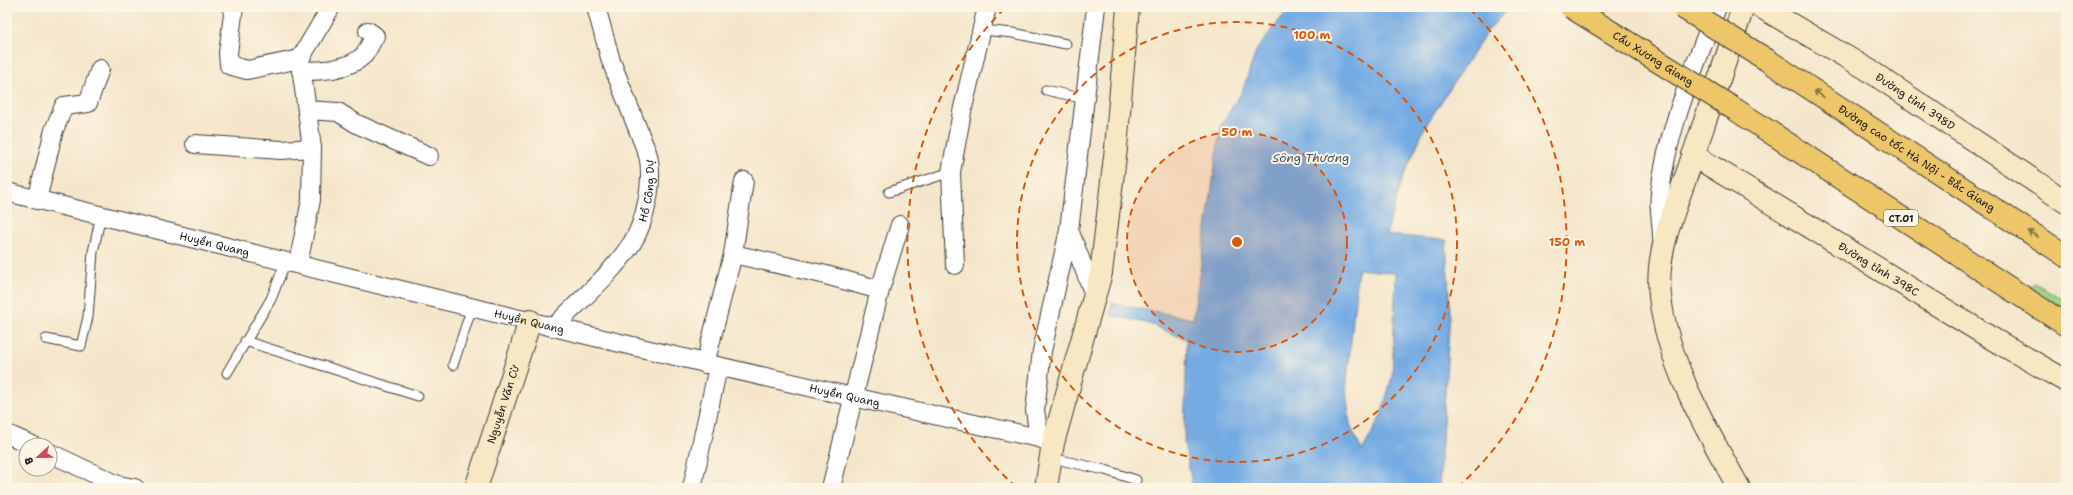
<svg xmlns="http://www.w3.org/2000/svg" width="2073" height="495" font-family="'Shantell Sans',sans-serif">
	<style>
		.green { fill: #9ed78a; stroke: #5d7a53 }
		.water { fill: #75abe3; stroke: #486480; fill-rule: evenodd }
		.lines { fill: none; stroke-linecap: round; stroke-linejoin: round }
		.lane-casing { stroke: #3d3a36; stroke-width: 11 }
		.street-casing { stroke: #3d3a36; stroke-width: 20 }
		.secondary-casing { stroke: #3d3a36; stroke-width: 24 }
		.highway-casing { stroke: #3d3a36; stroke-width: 24 }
		.lane { stroke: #fff; stroke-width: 9 }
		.street { stroke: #fff; stroke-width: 18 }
		.secondary { stroke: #f7e8c3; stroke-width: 22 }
		.highway { stroke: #ecc669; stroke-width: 22 }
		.highway-bridge-casing { stroke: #3d3a36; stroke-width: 24; stroke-linecap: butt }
		.highway-bridge { stroke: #ecc669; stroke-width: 22 }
		.oneway { stroke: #847142 }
		.ring { fill: none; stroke: #de560d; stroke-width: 2; stroke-dasharray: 7 5 }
		.labels { text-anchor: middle; stroke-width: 4; stroke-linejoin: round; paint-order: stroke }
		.shield { fill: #fcf5e5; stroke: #5f5d58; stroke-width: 1 }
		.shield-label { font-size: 10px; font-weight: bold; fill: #1c1c1c }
		.street-label { font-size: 11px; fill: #1c1c1c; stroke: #fcf5e5 }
		.water-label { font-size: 12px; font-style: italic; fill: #40556c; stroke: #fcf5e5 }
		.centre { fill: #de560d; stroke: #fcf5e5; stroke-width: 2 }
		.ring-label { font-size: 12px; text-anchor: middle; font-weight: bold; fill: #de560d; stroke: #fcf5e5; stroke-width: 4; stroke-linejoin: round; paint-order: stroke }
	</style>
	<rect width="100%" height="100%" fill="#fcf5e5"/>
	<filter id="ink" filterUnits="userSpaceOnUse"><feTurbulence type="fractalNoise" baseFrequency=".025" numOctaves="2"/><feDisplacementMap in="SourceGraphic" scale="8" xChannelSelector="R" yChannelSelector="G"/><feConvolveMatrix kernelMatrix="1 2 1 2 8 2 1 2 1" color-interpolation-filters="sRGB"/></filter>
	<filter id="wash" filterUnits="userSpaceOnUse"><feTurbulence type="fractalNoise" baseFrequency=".012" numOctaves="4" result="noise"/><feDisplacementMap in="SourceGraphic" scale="16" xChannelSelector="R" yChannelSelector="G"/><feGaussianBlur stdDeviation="0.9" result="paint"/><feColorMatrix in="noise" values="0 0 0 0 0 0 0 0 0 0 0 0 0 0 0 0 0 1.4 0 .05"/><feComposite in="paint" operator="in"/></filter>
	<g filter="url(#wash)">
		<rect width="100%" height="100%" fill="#f5e6cb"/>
		<!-- green -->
		<path class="green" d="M2034,283L2066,301V310L2031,287Z"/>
		<!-- water -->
		<path class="water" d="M1290,7H1509L1486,33L1425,127L1402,180L1386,235L1446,240L1450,313L1439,488H1193L1184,442L1187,340L1150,324L1110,315L1112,303L1193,319L1221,125L1242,92L1257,49ZM1358,269L1396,273L1392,377L1381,416L1362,451L1350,424L1346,391Z"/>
	</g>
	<g filter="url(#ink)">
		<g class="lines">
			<!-- lane casing -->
			<g class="lane-casing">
				<path id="lane" d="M982,30L1013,33L1066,44
					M1046,90L1085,99
					M889,192L951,172
					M46,339L81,346L88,317L93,252L101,215
					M245,341L418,396
					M453,365L472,307
					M227,373L271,299L286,261
					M1051,458L1105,470L1136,480"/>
			</g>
			<!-- street casing -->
			<g class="street-casing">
				<g id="street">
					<path d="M234,7L228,53L229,65L247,70L300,59"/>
					<path d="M301,71C321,71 349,70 364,55C368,50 371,42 375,36L368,31"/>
					<path d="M307,110L338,112L357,124L429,156"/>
					<path d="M195,144L281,150L312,148"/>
					<path id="s1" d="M7,192C350,278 693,364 1039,438L1053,443"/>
					<path d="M37,200L54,130L64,106L88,103L100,69"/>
					<path d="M1069,230L1095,297"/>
					<path d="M1662,238C1662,223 1658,207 1660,193C1667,129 1695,67 1717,7"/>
					<path d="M733,254L822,274L880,290"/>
					<path d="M298,264L311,200L312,148L300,59L331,7"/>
					<path d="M955,265L951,172L962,112L987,7"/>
					<path id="s2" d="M554,327C580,300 611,275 632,243C646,221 654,180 648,155L611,61L596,7"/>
					<path d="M705,364L733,254L744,181"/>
					<path d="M7,434L32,445"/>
					<path d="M1039,438L1035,410L1042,351L1069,230L1096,7"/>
					<path d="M50,453L118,485L135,488"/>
					<path d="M692,488L718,367"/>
					<path d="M831,488L880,290L900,225"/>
				</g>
			</g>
			<!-- secondary casing -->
			<g class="secondary-casing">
				<g id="secondary">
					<path id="s3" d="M1761,7L1867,69L2066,202"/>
					<path id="s4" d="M1693,155L1991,338L2066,381"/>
					<path id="s5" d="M476,488L530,321"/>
					<path d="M1046,488L1053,443L1101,273L1116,148L1128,7"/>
					<path d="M1739,488C1707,430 1667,364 1660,296C1655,251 1676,207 1690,165C1708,112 1726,60 1743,7"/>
				</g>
			</g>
			<!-- highway casing -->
			<g class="highway-casing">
				<g id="highway">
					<path id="s6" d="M1767,60L2066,256"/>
					<path d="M1736,110L2066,325"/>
				</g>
			</g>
			<!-- lane -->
			<use href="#lane" class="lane"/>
			<!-- street -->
			<use href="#street" class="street"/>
			<!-- secondary -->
			<use href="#secondary" class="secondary"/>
			<!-- highway -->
			<use href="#highway" class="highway"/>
			<!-- highway-bridge casing -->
			<g class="highway-bridge-casing">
				<g id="highway-bridge">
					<path id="s7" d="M1571,7L1736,110"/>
					<path d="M1682,7L1767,60"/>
				</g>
			</g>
			<!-- highway-bridge -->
			<use href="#highway-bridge" class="highway-bridge"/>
		</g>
		<!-- one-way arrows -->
		<defs><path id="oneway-shaft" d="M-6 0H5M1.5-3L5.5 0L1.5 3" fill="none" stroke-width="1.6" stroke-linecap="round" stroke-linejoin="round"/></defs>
		<g class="oneway">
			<use href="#oneway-shaft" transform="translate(1819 94) rotate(-147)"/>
			<use href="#oneway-shaft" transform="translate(2033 234) rotate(-147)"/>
		</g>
	</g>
	<!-- distance rings -->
	<circle cx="1237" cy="242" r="110" fill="#de560d" fill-opacity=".12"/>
	<g class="ring">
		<circle cx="1237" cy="242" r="110"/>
		<circle cx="1237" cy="242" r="220"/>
		<path d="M1016 487A330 330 0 0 1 1004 9M1470 9A330 330 0 0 1 1458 487"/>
	</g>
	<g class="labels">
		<!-- shield labels -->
		<rect class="shield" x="1884" y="210" width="34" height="16" rx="3"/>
		<g class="shield-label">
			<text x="1901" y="222">CT.01</text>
		</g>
		<!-- street labels -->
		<g class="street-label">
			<text dy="4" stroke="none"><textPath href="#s7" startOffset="97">Cầu Xương Giang</textPath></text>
			<text dy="4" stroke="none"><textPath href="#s3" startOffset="181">Đường tỉnh 398D</textPath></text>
			<text dy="4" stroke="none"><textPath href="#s6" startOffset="179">Đường cao tốc Hà Nội - Bắc Giang</textPath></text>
			<text dy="4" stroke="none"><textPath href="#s2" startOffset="170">Hồ Công Dự</textPath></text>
			<text dy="4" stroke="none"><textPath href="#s1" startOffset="214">Huyền Quang</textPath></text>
			<text dy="4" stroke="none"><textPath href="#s4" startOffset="218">Đường tỉnh 398C</textPath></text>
			<text dy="4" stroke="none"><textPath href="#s1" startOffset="538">Huyền Quang</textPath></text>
			<text dy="4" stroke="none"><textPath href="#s1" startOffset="862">Huyền Quang</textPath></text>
			<text dy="4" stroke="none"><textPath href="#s5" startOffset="88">Nguyễn Văn Cừ</textPath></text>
		</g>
		<!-- water labels -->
		<g class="water-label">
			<text x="1311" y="162">Sông Thương</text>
		</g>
	</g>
	<circle cx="1237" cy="242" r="6" class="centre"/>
	<g class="ring-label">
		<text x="1312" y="39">100 m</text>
		<text x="1237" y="136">50 m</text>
		<text x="1567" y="246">150 m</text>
	</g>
	<!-- margin -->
	<rect width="2073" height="495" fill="none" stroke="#fcf5e5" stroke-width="24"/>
	<!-- north arrow -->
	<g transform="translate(38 457) rotate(248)"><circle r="19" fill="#fcf5e5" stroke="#a29e95"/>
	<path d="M0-3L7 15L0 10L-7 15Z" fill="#d1495b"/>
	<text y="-6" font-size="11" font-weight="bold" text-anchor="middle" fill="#1c1c1c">B</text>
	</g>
</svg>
